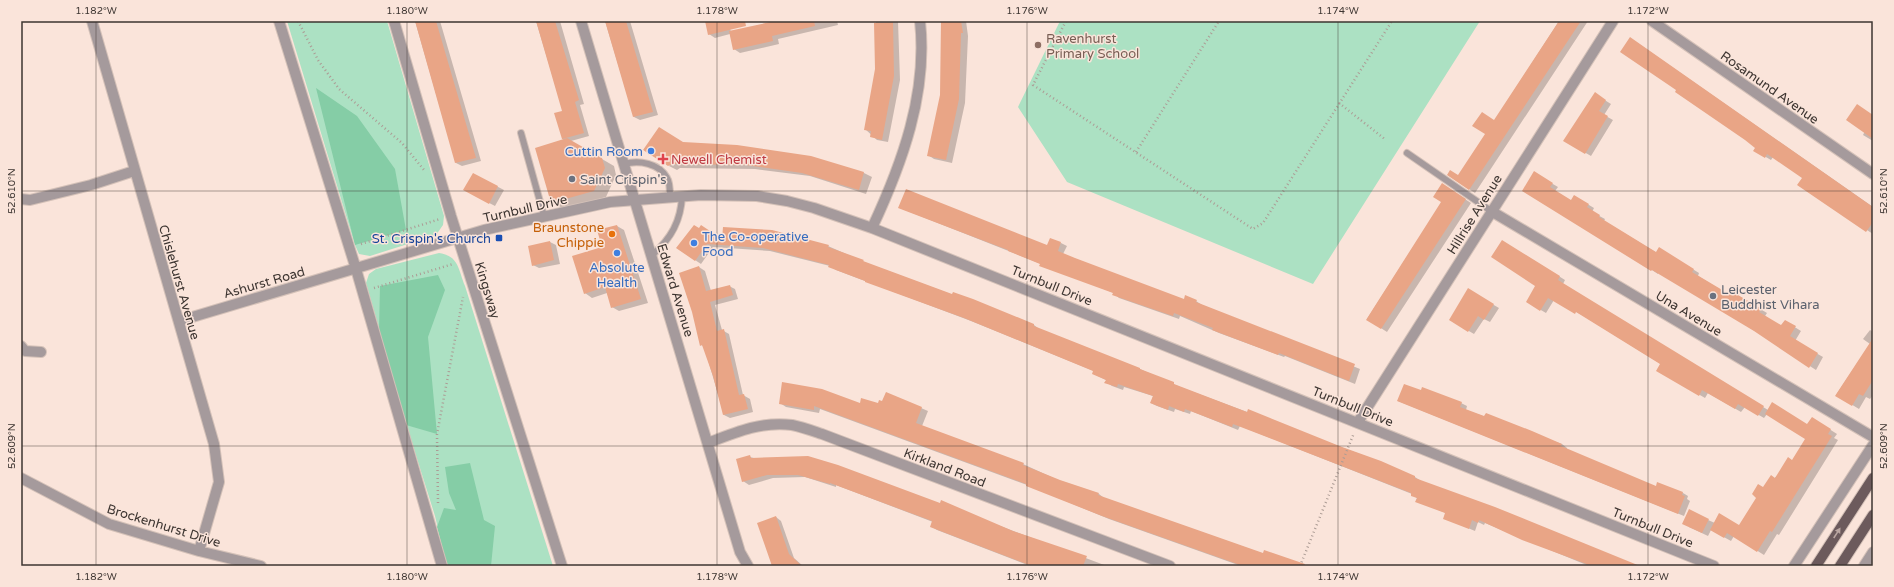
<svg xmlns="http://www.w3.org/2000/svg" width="1894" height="587" font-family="'Varela Round',sans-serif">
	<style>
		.green { fill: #ace1c3 }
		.forest { fill: #85cda6 }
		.shadow { fill: #0003 }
		.building { fill: #e9a586 }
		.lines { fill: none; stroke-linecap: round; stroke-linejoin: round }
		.service-casing { stroke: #d4c1b8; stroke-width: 8 }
		.minor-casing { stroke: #d4c1b8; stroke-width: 12 }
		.primary-casing { stroke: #d4c1b8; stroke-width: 12 }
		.path { stroke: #ac9c95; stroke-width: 2.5; stroke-dasharray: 1 3; stroke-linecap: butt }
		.service { stroke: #a59a9c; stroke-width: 6 }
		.minor { stroke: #a59a9c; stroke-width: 10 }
		.primary { stroke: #6c5a5c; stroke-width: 10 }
		.oneway { fill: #baa6a1 }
		.ticks { fill: none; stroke: #3d3531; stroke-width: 1; stroke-opacity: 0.45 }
		.education-dot { fill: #8d6e63; stroke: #fae4da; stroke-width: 1.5 }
		.shop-dot { fill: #3f7fe0; stroke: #fae4da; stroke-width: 1.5 }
		.health-dot { fill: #e0444e; stroke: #fae4da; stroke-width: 1.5 }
		.worship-dot { fill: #6b7280; stroke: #fae4da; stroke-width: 1.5 }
		.food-dot { fill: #e8710a; stroke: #fae4da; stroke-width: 1.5 }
		.transit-dot { fill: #1a4fb4; stroke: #fae4da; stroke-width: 1.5 }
		.labels { text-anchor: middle; stroke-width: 3; stroke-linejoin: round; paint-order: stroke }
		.education-label { font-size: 13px; fill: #785e54; stroke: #fae4da; text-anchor: start }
		.street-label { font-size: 13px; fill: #3d3531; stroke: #fae4da }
		.shop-label { font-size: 13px; fill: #366cbe; stroke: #fae4da; text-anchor: end }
		.health-label { font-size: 13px; fill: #be3a42; stroke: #fae4da; text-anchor: start }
		.worship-label { font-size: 13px; fill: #5b616d; stroke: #fae4da; text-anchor: start }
		.food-label { font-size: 13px; fill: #c56008; stroke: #fae4da; text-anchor: end }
		.transit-label { font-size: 13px; fill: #164399; stroke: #fae4da; text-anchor: end }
		.neatline { fill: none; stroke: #3d3531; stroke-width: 1.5 }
		.ticks-label { font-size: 10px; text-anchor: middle; fill: #3d3531 }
	</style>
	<rect width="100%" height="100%" fill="#fae4da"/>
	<!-- green -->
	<path class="green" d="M287,21H387L444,216L443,225L436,235L370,256L359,254L355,245Z
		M1060,21H1480L1313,284L1067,182L1018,107Z
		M439,253C459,256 458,269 465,286L553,566H447L435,516L409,433L366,283L369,274L376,269Z"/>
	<!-- forest -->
	<path class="forest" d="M316,88L357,116L395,169L406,230L355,245Z
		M438,275L445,290L428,337L437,434L406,425L379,331L380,286Z
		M470,463L484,520L495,526L491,566H447L437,527L444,508L456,510L449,493L445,467Z"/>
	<!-- shadow -->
	<path class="shadow" d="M415,21H440L481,161L462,166L456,163Z
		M536,21H560L584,104L580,105L589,136L571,141L614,166L616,175L606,197L564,209L552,202L565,140L562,139L563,111Z
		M605,21H630L658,115L640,120L634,117Z
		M706,21H728L731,32L776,21H837L838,25L778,39L779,44L740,53L734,49L730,34L715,38L709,34Z
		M876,21H898L900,80L888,142L877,140L865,129L876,69Z
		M942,21H966L968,36L965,103L952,163L934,159L928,155L941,95Z
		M1559,21H1588L1475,193L1469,189L1495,120Z
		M1636,42L1873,207V234L1798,185L1803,178L1773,157L1771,160L1754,150L1756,147L1678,90Z
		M1595,94L1611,104L1604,115L1613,120L1591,156L1565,141Z
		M1873,115V141L1863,135Z
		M684,143L811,157L864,173L872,177L866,194L810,176L755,169L680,168L677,170L669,166Z
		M1534,173L1558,187L1555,191L1571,201L1574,196L1594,208L1592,212L1605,219L1604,221L1657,253L1665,252L1699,273L1698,276L1729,295L1732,292L1767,313L1765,316L1781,327L1785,321L1801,331L1795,341L1823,357L1816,370L1755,331L1658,272V274L1652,270L1523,191Z
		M473,174L504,190L495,206L470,193Z
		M1448,188L1471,203L1387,332L1367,319L1442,202Z
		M900,208L1048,246L1061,243L1067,246L1063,254L1184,301H1196L1202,305L1360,369L1355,384L1285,356L1284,357L1219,333L1180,316L1179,319L1119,298L1114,293Z
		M617,226L624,230L648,303L619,311L612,307L607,293L592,298L585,293L604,248Z
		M723,240L828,246L869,264L1034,325L1039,329L1140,369L1180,387L1381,462L1415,477L1421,481L1638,566H1589L1485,523L1484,525L1478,522L1475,531L1444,518L1446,513L1416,501L1417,498L1412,495V494L1240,426L1238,430L1191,411L1190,414L1175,409L1174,412L1157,406L1151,403L1153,396L1124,387L1123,390L1112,386L1106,382V380L1094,374V371L971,321L836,270L830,266L770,251L713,247L701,264L677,248Z
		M1502,241L1565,280L1563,284L1768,410L1808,425L1812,418L1837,434L1834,438L1838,440L1779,535L1777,534L1764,555L1734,536L1731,541L1711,530L1708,536L1689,527L1708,520L1715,523L1740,526L1764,488L1793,461L1807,439L1767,414L1764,418L1745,407L1741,412L1708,393L1705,398L1657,370L1661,364L1582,315L1554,300L1546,313L1527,302L1537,285Z
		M550,242L556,245L560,264L539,268L533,265Z
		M699,267L705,271L711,291L729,286L735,289L738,299L715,305L722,330L729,334L743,395L750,399L753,412L730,418L724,415L704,346L701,345Z
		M1468,290L1499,308L1490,322L1484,319L1474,334L1450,320Z
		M1870,330L1873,332V395L1870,399L1866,397L1859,409L1836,395L1870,344L1863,339Z
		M886,393L928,411L922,426L1023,464L1060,481L1099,494L1104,498L1264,554L1265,551L1308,566H1241L1109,519L1027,485L820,409L819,413L786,407L780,403L879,404L883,403Z
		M1398,401L1461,403L1467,406L1466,410L1562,444L1567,448V450L1656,487L1683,493L1688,496L1687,499L1690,501L1684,516Z
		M750,457L979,518L1107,566H1030L937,530L931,526L933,522L836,485V487L805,477L773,478L749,485L743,481Z
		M776,517L781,521L794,558L803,566H774Z"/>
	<!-- building -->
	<path class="building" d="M415,21H436L476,158L455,163Z
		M536,21H555L579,100L575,102L584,133L562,139L554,113L562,111Z
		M605,21H626L653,112L633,117Z
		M705,21H745L746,26L708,35Z
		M775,21H814L815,26L772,36L773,41L733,50L729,31Z
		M941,21H961L963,33H961L959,99L946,160L927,156L940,95Z
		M1559,21H1581L1469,190L1447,175L1450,170L1458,175L1485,134L1472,126L1482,112L1494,120Z
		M893,22L894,76L882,140L870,137L871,131L864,130L875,69L874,23Z
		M1630,37L1873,207V222L1866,232L1797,185L1802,178L1767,154L1765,158L1753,151L1755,148L1745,140L1675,92L1676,90L1620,52Z
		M1595,92L1606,100L1599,111L1608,116L1585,154L1563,141Z
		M1857,104L1873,115V139L1846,120Z
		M659,127L683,142L737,145L811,156L864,172L859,190L802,173L746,165L672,164L668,166L643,150Z
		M567,138L602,158L605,168L594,191L551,203L535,148Z
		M1534,171L1553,183L1550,187L1571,200L1574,195L1589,204L1587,207L1600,215L1599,217L1656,252L1659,247L1694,269L1692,272L1729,294L1731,291L1762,309L1759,312L1781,325L1785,320L1796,326L1790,336L1818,353L1809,368L1754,331L1652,270L1651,271L1522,191Z
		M473,173L498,186L489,204L463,190Z
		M1442,183L1466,199L1381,329L1366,320L1441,202L1433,197Z
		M906,189L1047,245L1050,238L1061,242L1058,251L1075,258L1184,299L1185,295L1197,300L1196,302L1355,364L1349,381L1279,353L1278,355L1212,330L1213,328L1174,313L1173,316L1112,295L1113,293L1039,266L1040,264L1008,251V250L898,208Z
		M617,225L641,299L611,308L605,287L584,294L572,256L602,247L597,230Z
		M694,225L699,228L701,225L722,239L723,227L772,230L829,245L828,247L864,260L863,261L952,294L953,292L973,299L1034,324V326L1140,368V369L1174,382V384L1247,412L1248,409L1342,447L1381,461L1415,476V478L1495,507L1640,566H1592L1522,540L1479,520L1478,523L1472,520L1469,529L1443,519L1445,513L1415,502L1417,498L1411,496V493L1233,424L1232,427L1185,409L1184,412L1169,406L1168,410L1150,403L1153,396L1118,384L1117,387L1104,383L1106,380L1092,374L1093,371L964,318L865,282V281L828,267L829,265L763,248L707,244L695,261L676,248Z
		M1502,240L1560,276L1558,280L1764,406L1758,416L1738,404L1735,409L1702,390L1699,396L1656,371L1660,364L1576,312L1575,314L1548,298L1540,311L1526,302L1535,286L1491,257Z
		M550,241L554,260L532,266L528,246Z
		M699,266L706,291L730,285L733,295L710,302L717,331L724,329L739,395L744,394L748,409L723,415L713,376L702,345L700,346L692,312L679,273Z
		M1468,288L1494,304L1484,320L1478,316L1468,332L1449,320Z
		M1873,338V380L1863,396L1859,394L1852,406L1835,396Z
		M782,382L822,389L860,403L861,398L878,403L879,400L882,401L886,392L922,407L916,423L1024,463L1023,465L1060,480L1099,493L1098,495L1263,553L1264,550L1305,564L1304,566H1243L1102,516L1026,486V484L814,406V410L779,404Z
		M1404,384L1421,390L1422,387L1462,402L1460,407L1484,416L1486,413L1532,431L1562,444L1561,446L1656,486L1657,482L1683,492L1682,495L1685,496L1678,514L1397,401Z
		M1772,402L1807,424L1812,417L1831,429L1828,434L1832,436L1772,532L1770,531L1757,552L1727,533L1724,538L1710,530L1719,513L1739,525L1756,498L1752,494L1758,484L1763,487L1771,475L1775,478L1788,457L1792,460L1805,439L1765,414Z
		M750,455L751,458L808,456L838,465L940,503L941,500L1013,531L1087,556L1083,566H1032L930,527L932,521L830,483V484L798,475H767L742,482L736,459Z
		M1689,509L1709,519L1702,533L1682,524Z
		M776,516L789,554L802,566H772L757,523Z"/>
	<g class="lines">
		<!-- service casing -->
		<g class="service-casing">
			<path id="service" d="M521,133L544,216
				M1407,153L1491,211
				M624,164C639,160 659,163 667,178C670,182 670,191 670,197
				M652,255C671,239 681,221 682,196"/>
		</g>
		<!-- minor casing -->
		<g class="minor-casing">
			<path id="minor" d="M92,21L214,444L219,482L199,551
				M279,21L356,269L442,566
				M394,21L451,216L562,566
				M581,21L740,552L748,566
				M1652,21L1873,174
				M21,199L30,200L91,185L134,171
				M1491,211L1873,437
				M872,228C902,164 928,93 920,21
				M179,321L484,230L610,202L701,195L757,196L787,201L814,208L872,228L1714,566
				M21,346L25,351L41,352
				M1358,422L1613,21
				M708,443C736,432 762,421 792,425C802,427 813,431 822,434L1170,566
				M21,478L109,524L199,551L261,566
				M1794,566L1873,445
				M1864,566L1873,552"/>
		</g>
		<!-- primary casing -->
		<g class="primary-casing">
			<path id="primary" d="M1816,566L1873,478
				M1840,566L1873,515"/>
		</g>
		<!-- path -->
		<path class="path" d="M298,21L318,60L339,89L402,143L424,170
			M1066,21L1033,85L1253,229L1263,223L1392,21
			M1339,103L1386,140
			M1136,152L1219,21
			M361,244L440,219
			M374,288L453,264
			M438,503L437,434L463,297
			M1300,566L1354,433"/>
		<!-- service -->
		<use href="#service" class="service"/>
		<!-- minor -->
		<use href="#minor" class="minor"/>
		<!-- primary -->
		<use href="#primary" class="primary"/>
	</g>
	<!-- one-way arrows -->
	<defs><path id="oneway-solid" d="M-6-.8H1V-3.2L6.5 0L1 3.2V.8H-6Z"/></defs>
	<use class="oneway" href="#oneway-solid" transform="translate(1837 533) rotate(-57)"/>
	<!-- ticks -->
	<path class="ticks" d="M96,21V566M407,21V566M717,21V566M1027,21V566M1338,21V566M1648,21V566M21,191H1873M21,446H1873"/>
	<!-- markers -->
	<circle class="education-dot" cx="1038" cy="45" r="4"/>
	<g class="shop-dot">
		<circle cx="651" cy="151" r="4"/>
		<circle cx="694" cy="243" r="4"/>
		<circle cx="617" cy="253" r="4"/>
	</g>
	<path class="health-dot" d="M661 153h4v4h4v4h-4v4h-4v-4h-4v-4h4z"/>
	<g class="worship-dot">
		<circle cx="572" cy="179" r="4"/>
		<circle cx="1713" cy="296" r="4"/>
	</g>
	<circle class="food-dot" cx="612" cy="234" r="4"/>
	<rect class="transit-dot" x="495" y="234" width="8" height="8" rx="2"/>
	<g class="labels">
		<!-- education labels -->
		<g class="education-label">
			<text x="1046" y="43">Ravenhurst<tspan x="1046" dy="15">Primary School</tspan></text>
		</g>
		<!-- street labels -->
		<g class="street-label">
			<text transform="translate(1770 87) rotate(35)" y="5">Rosamund Avenue</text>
			<text transform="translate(525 208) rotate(-13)" y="5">Turnbull Drive</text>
			<text transform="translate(1474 214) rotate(-58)" y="5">Hillrise Avenue</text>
			<text transform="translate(180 282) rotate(74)" y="5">Chislehurst Avenue</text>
			<text transform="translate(264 282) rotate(-16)" y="5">Ashurst Road</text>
			<text transform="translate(1052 285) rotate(22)" y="5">Turnbull Drive</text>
			<text transform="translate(488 290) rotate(73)" y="5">Kingsway</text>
			<text transform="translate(676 290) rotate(73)" y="5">Edward Avenue</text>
			<text transform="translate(1689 313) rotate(31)" y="5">Una Avenue</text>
			<text transform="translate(1353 406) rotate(22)" y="5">Turnbull Drive</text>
			<text transform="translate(945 467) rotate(21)" y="5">Kirkland Road</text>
			<text transform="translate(164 525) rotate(17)" y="5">Brockenhurst Drive</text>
			<text transform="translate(1653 527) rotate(22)" y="5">Turnbull Drive</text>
		</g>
		<!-- shop labels -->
		<g class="shop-label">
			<text x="643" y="156">Cuttin Room</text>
			<text x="702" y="241" text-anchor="start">The Co-operative<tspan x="702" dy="15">Food</tspan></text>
			<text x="617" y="272" text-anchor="middle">Absolute<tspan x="617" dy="15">Health</tspan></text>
		</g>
		<!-- health labels -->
		<g class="health-label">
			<text x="671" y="164">Newell Chemist</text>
		</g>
		<!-- worship labels -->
		<g class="worship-label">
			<text x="580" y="184">Saint Crispin's</text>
			<text x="1721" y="294">Leicester<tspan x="1721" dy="15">Buddhist Vihara</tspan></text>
		</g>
		<!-- food labels -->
		<g class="food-label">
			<text x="604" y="232">Braunstone<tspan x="604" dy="15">Chippie</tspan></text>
		</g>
		<!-- transit labels -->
		<g class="transit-label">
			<text x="491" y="243">St. Crispin's Church</text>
		</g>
	</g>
	<!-- border -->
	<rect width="1894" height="587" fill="none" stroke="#fae4da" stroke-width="44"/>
	<rect x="22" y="22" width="1850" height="543" class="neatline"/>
	<g class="ticks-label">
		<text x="96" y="14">1.182°W</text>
		<text x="407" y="14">1.180°W</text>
		<text x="717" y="14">1.178°W</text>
		<text x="1027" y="14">1.176°W</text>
		<text x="1338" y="14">1.174°W</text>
		<text x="1648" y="14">1.172°W</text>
		<text transform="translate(11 191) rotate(-90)" y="4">52.610°N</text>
		<text transform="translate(1883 191) rotate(-90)" y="4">52.610°N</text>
		<text transform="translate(11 446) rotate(-90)" y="4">52.609°N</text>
		<text transform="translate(1883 446) rotate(-90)" y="4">52.609°N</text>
		<text x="96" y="580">1.182°W</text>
		<text x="407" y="580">1.180°W</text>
		<text x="717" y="580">1.178°W</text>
		<text x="1027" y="580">1.176°W</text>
		<text x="1338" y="580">1.174°W</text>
		<text x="1648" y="580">1.172°W</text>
	</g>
</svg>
